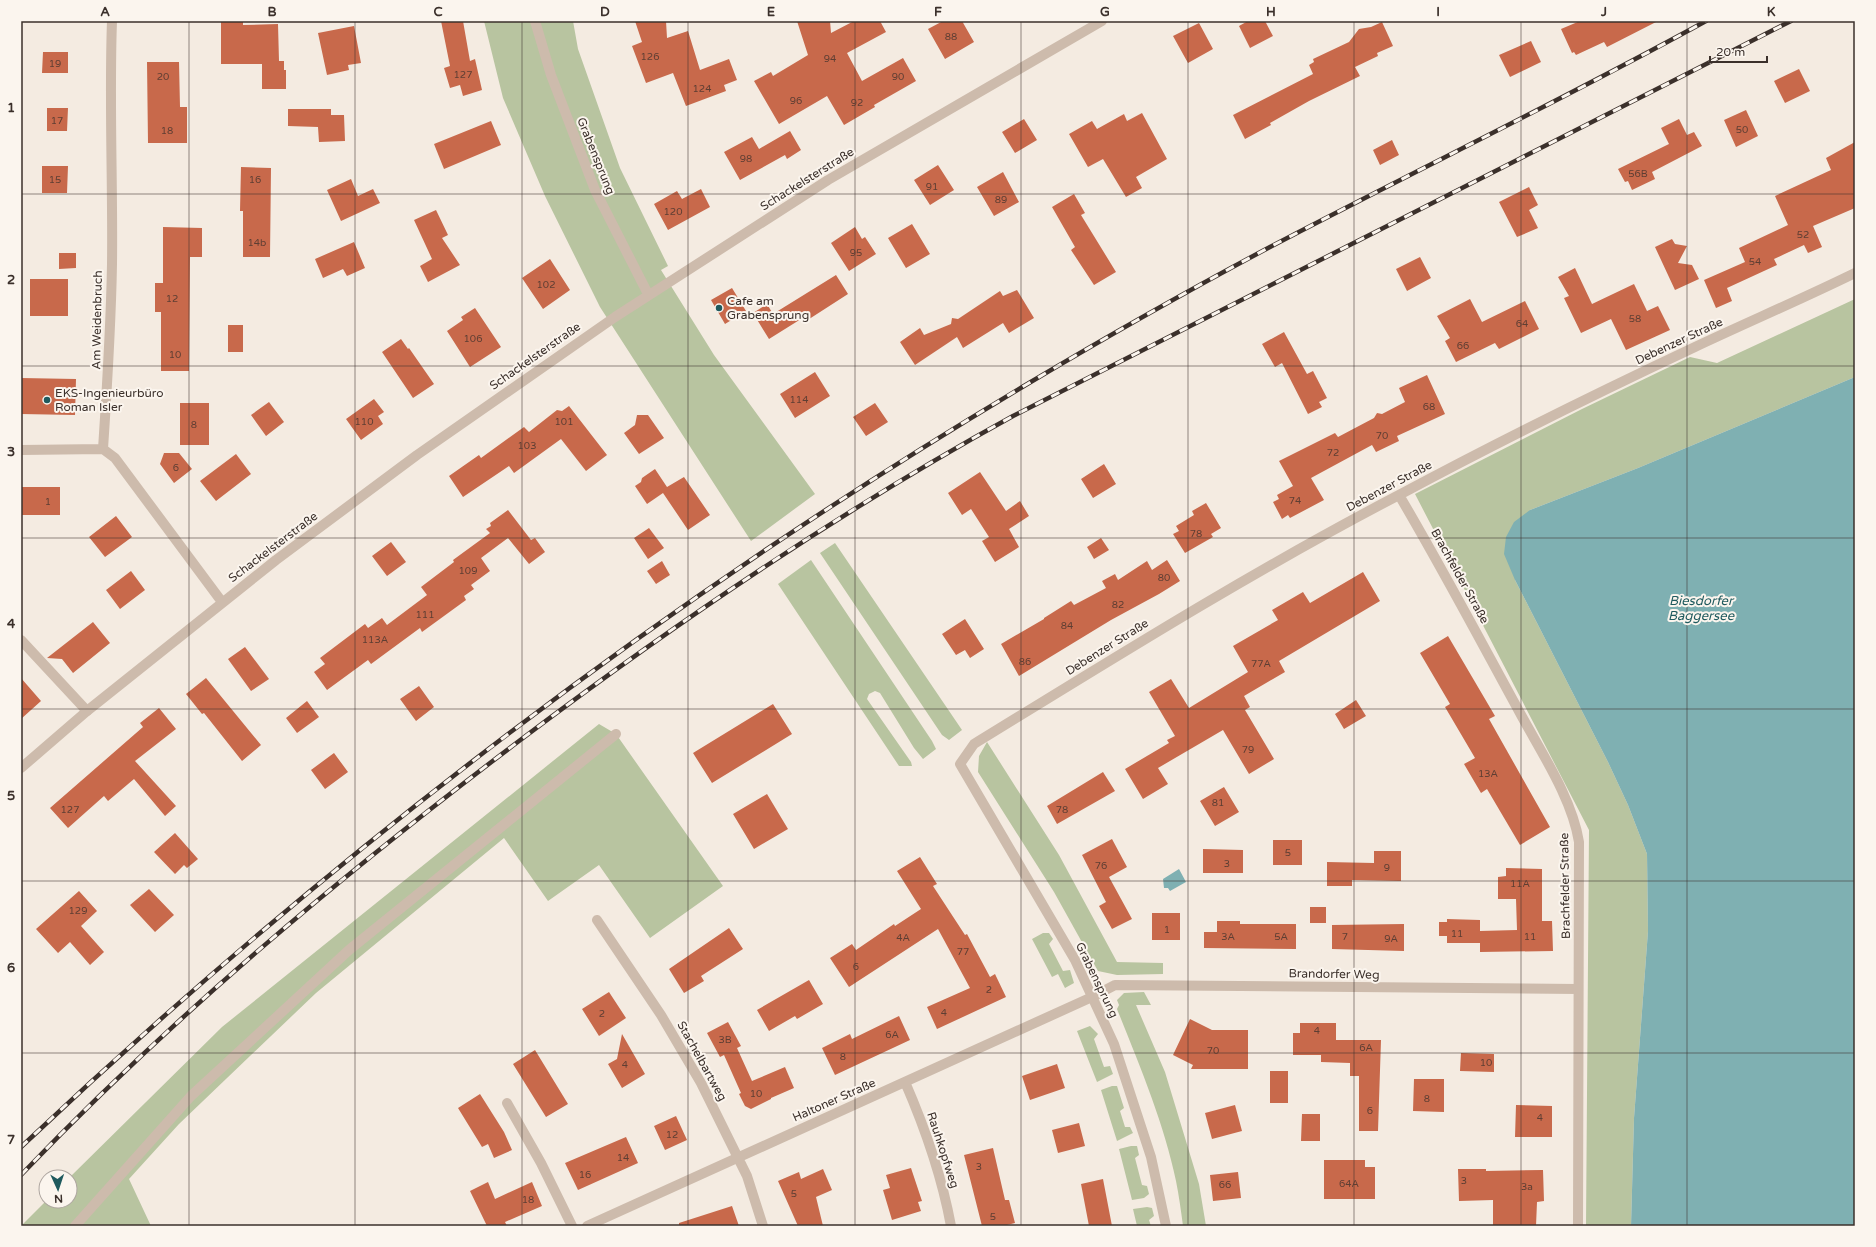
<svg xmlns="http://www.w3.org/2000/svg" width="1876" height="1247" font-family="'Varela Round',sans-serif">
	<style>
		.green { fill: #b8c4a0 }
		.water { fill: #7fb0b2 }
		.building { fill: #c8694b }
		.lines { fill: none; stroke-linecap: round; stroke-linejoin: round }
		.lane { stroke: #cdbbac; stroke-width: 10 }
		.street { stroke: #cdbbac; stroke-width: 10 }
		.rail-casing { stroke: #3b302b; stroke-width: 4.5 }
		.rail { stroke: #fbf5ee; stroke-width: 3; stroke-dasharray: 9; stroke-linecap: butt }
		.grid { fill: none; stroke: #3b302b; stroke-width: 1; stroke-opacity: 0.55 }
		.poi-dot { fill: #1f5a5e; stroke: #fbf5ee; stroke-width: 1.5 }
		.labels { text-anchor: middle; stroke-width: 4; stroke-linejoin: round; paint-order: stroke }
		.number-label { font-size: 10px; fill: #5e3e33 }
		.street-label { font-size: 12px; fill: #3b302b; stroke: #fbf5ee }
		.poi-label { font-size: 12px; fill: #3b302b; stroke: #fbf5ee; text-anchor: start }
		.water-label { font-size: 13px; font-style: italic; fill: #1f5a5e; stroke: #fbf5ee }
		.neatline { fill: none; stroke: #3b302b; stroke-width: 1.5 }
		.grid-label { font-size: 13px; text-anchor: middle; font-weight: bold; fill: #3b302b }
	</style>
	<rect width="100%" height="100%" fill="#f4ebe1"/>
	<!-- green -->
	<path class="green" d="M484,21H573L578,49L620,168L668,266L661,270L714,355L815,494L751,541L600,307L545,196L503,98Z
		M1855,299V377L1638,468L1530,510L1515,580L1608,762L1628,805L1647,854L1648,931L1634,1118L1631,1226H1586L1589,830L1415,494L1582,409L1690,357L1717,363Z
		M835,543L962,730L949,740L942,735L820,553Z
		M811,560L932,741L936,749L923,759L914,748L880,693L875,691L869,694L867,699L911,762L912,766H899L778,584Z
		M599,724L616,734L723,886L650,938L599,865L548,901L504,838L316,993L179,1124L129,1179L151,1226H21L46,1201H70V1177L222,1027Z
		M987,742L1059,855L1117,962L1163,963V974L1117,975L1098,971L1054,892L978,772L979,756Z
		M1043,933H1049L1053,939L1049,944L1063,971L1070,970L1074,983L1065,988L1058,974L1052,977L1032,939Z
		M1144,992L1151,1005H1136L1165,1072L1199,1184L1206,1226H1183C1181,1211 1179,1196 1176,1181C1164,1123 1139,1064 1117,1009L1119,1005L1117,1000L1124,993Z
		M1090,1026L1098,1034L1094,1039L1104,1067L1110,1066L1113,1074L1097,1082L1077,1031Z
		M1112,1086H1117L1124,1108L1120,1111L1125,1127H1130L1133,1133L1117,1141L1101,1090Z
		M1131,1146H1137L1139,1155L1135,1158L1142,1185L1147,1186L1149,1194L1144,1198L1132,1200L1119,1149Z
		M1147,1207L1152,1208L1154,1216L1149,1220L1151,1226H1137L1133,1209Z"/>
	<!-- water -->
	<path class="water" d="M1855,377V1226H1631L1634,1118L1648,931L1647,854L1628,805L1608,762L1515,580L1504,554L1506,537L1514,522L1530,510L1638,468Z
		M1179,869L1186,882L1170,891L1168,888H1164L1163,879Z"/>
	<!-- building -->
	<path class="building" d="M221,21H243V25L278,24L279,61H284V70H286V89H262V64H221Z
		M441,21H463L470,61L475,59L482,90L463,96L460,85L450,88L444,68L450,66Z
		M635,21H666L667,38L688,31L700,70L729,59L737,80L724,85L726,91L686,106L673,73L646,83L632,46L642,42Z
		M797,21H830L831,33L854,21H880L886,32L847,53L862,81L903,58L916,81L874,105L875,107L844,125L827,96L779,124L754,81L771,72L773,76L808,55Z
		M943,21H962L974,42L945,59L928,29Z
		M1248,21H1265L1273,36L1250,48L1239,26Z
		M1580,21H1658L1607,47L1604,42L1576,55L1574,52L1572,53L1561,29Z
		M1382,22L1393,46L1377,53L1378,56L1355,67L1360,76L1309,101L1270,123L1271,125L1245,139L1233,115L1313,74L1309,65L1314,62L1313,59L1349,42L1359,29L1371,27Z
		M1199,23L1213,49L1188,63L1173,36Z
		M354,26L361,63L348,65L349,70L327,75L318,33Z
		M1531,41L1541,62L1510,77L1499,55Z
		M43,52H68V73H42Z
		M147,62H179L180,107H187V143H148Z
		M1799,69L1810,91L1785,103L1774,81Z
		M47,108H68L67,131H47Z
		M288,109H331V115H344L345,141L319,142L318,127L288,126Z
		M1746,110L1758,136L1736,147L1724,120Z
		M1142,113L1167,159L1136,177L1142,188L1126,197L1103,159L1088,167L1069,134L1092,121L1097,129L1124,114L1127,121Z
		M1024,119L1037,140L1015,153L1002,132Z
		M1679,119L1687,135L1694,132L1702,146L1652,172L1655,179L1632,190L1628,181L1625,182L1618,169L1669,144L1661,128Z
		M491,121L501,145L444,169L434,144Z
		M790,131L801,150L787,159L785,155L740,180L724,152L752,137L759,149Z
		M1392,140L1399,155L1380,165L1373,150Z
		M1855,142V208L1813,226L1822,247L1808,253L1804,245L1774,259L1777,265L1727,288L1732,301L1716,308L1704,280L1745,262L1739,248L1788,225L1775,196L1831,170L1826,158Z
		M938,165L954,190L930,205L914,180Z
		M42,166H68L67,193H42Z
		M241,167L271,168L270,257H243V211H240Z
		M1003,172L1019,202L994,216L977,187Z
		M351,179L358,196L373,189L380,203L341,221L327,190Z
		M1529,187L1538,205L1529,210L1538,228L1517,237L1499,202Z
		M701,189L710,207L668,230L654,204L677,191L682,199Z
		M1074,194L1085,213L1081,215L1116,272L1094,285L1071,250L1075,247L1052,207Z
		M436,210L448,235L442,238L460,265L428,282L420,266L432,259L414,220Z
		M912,224L930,254L906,268L888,238Z
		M163,227L202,228V257H190L189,371H161V312H155V283H163Z
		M855,227L862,239L865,237L876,254L849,271L831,243Z
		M1672,239L1675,244L1687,246L1678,263L1692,265L1699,279L1675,290L1655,247Z
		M354,242L365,268L347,276L343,269L323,278L315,259Z
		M59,253H76V268L59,269Z
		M1420,257L1431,278L1407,291L1396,269Z
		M550,259L570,290L543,309L522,278Z
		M1575,268L1592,304L1634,284L1647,311L1658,306L1670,330L1626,350L1611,319L1581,333L1564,298L1569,296L1558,277Z
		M836,275L848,294L803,323L801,319L769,339L753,313L767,304L773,314Z
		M30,279H68V316H30Z
		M732,288L746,311L725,324L711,300Z
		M1017,290L1034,318L1009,333L1003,323L963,348L957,337L915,365L900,342L920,328L924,335L951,324L952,318L958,319L1000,291L1003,296Z
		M1470,299L1482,322L1525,301L1539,329L1499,349L1495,343L1456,362L1445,341L1450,338L1437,316Z
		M475,308L501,347L470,367L447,331L463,320L461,317Z
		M228,325H243V352H228Z
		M1284,332L1307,374L1313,371L1327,398L1319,402L1322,407L1308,414L1282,363L1275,367L1262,344Z
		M401,339L408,349L409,348L434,384L413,398L382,352Z
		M815,372L830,396L795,418L780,394Z
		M1427,375L1445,414L1397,436L1399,441L1376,452L1372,445L1311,478L1324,500L1290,518L1288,515L1282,519L1273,502L1279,499L1277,495L1293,486L1279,461L1335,433L1338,437L1374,418L1377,413L1382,414L1405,402L1399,388Z
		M21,378L76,379L75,415L21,414Z
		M374,399L384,412L378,416L383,424L361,440L346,419Z
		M269,402L284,422L266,436L251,415Z
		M180,403H209V445H180Z
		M875,403L888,422L866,436L853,417Z
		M569,406L607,455L586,471L561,439L514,473L509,466L463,497L449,476L479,455L481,458L524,427L529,432L557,410L562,411Z
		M637,415H648L664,438L639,454L624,433L635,425Z
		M164,453H179L192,469L174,483L160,464Z
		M236,454L251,474L216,501L200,481Z
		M1104,464L1116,484L1093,498L1081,479Z
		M655,469L667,487L684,477L710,515L688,530L663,493L647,504L635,486L641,482L642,478Z
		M980,472L1006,511L1020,501L1029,516L1009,529L1019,547L995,562L982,541L989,537L971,509L962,515L948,493Z
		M21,487H60V515H21Z
		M1206,503L1221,528L1211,534L1213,537L1185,553L1173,534L1179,531L1176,526L1194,515L1192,511Z
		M508,510L531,540L535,538L545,552L529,564L508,538L481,558L490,571L471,585L474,589L464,596L466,600L422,632L420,628L371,664L368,660L327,690L314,672L325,664L320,658L365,624L368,628L382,618L387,625L427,595L421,587L454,562L453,560L490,533L486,529L491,526L490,523Z
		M116,516L132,537L105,557L89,537Z
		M649,528L664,548L648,559L634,538Z
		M1101,538L1109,550L1094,559L1087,547Z
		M391,542L406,562L387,576L372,556Z
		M1167,560L1180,581L1159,594L1111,620L1019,676L1001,644L1044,619V618L1071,601L1074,605L1106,588L1102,581L1115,574L1118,580L1147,561L1152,570Z
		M662,561L670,575L656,584L647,571Z
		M131,571L145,590L120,609L106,590Z
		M1363,572L1380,601L1279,661L1285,672L1244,696L1250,707L1245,710L1274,759L1249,774L1223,730L1158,768L1168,784L1143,799L1125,769L1169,743L1167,740L1175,736L1149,692L1171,679L1189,708L1248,672L1233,646L1278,620L1272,610L1303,592L1310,603Z
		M965,619L984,649L970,658L965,650L956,655L942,634Z
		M93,622L110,643L73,673L62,659L47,658Z
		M1448,636L1495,716L1489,719L1550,827L1520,845L1487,789L1481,793L1464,764L1475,758L1445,707L1450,704L1420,653Z
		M245,647L269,679L251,691L228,659Z
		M21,678L41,701L21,719Z
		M206,678L261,745L242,761L204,713L202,714L186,694Z
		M419,686L434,707L416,721L400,699Z
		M1356,700L1366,716L1344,729L1335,714Z
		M307,701L319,717L297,733L286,718Z
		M773,704L792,734L712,783L693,753Z
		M159,708L176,729L135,761L176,806L165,816L134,779L108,801L104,796L68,828L50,808L143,727L140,723Z
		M334,753L348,772L325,789L311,770Z
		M1103,772L1115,791L1057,824L1047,806Z
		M1224,787L1239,812L1215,826L1200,801Z
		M767,794L788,829L754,849L733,814Z
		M175,833L198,859L187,868L184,865L175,874L154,852Z
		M1112,839L1127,867L1109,877L1132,919L1112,929L1099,906L1106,902L1082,855Z
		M1273,840H1302V865H1273Z
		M1203,849L1243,850V873H1203Z
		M1374,851H1401V881L1352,880V886H1327V862L1374,863Z
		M920,857L937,884L933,886L965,935L967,934L990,977L995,974L1006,997L937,1029L927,1007L970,988L938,929L849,987L830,958L852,944L856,950L894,924L895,926L921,909L897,871Z
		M1506,868L1542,869V921H1552L1553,951L1480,952V937V943H1447V936H1439V922H1447V919L1480,920V931L1517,930L1516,899H1498V877L1506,876Z
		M149,889L174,915L155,932L130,905Z
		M79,891L97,911L81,926L104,952L90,965L70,942L58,953L36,929Z
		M1310,907H1326V923H1310Z
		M1152,913H1180V940H1152Z
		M1217,921H1240V924H1296V949L1204,948V932H1217Z
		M1404,924V951L1332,949V925Z
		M729,928L743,949L701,976L704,981L684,993L669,969Z
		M809,980L823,1004L797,1019L795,1016L769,1031L757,1010Z
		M609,992L626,1018L599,1036L582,1009Z
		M899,1016L910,1040L835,1075L822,1048L850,1034L852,1039Z
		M1190,1019L1212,1030H1248V1069H1191L1193,1065L1173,1055Z
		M728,1022L741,1046L737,1048L752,1081L785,1067L794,1088L771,1098V1099L751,1109L745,1106L739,1094L741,1093L724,1055L720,1057L707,1033Z
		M1300,1023H1336V1040H1381L1378,1131H1359V1076H1350V1063L1321,1062V1055H1293V1033H1300Z
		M622,1034L645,1074L622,1088L608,1064L617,1059Z
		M535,1050L568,1104L546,1117L513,1064Z
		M1461,1053L1494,1054V1072L1460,1071Z
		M1057,1064L1065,1088L1030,1100L1022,1076Z
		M1270,1071H1288V1103H1270Z
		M1414,1079H1444V1112L1413,1111Z
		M480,1094L504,1132L512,1150L494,1158L488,1144L482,1147L458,1108Z
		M1235,1105L1242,1131L1212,1139L1205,1113Z
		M1516,1105L1552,1106V1137H1515Z
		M1302,1114H1320V1141H1301Z
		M676,1116L687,1140L665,1150L654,1126Z
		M1079,1123L1085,1146L1058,1153L1052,1130Z
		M626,1137L638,1163L578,1190L565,1163Z
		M993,1148L1005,1200H1009L1015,1223L1003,1226H982L964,1155Z
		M1324,1160H1365V1167H1375V1199H1324Z
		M911,1168L922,1201L918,1202L921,1211L892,1220L883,1190L890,1188L886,1175Z
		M823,1169L832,1190L816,1197L823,1226H798L778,1181L799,1172L801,1179Z
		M1458,1169H1486V1171L1543,1170L1544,1201L1537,1202L1536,1226H1493V1200L1459,1201Z
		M1238,1172L1241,1198L1213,1201L1210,1175Z
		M1103,1179L1112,1226H1089L1081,1184Z
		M488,1182L495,1199L532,1182L542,1206L505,1222L507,1226H487L470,1191Z
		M732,1206L739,1226H679V1223Z"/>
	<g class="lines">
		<!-- lane -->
		<path class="lane" d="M21,640L87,711
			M507,1103L541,1163L572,1226
			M75,1226L191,1096L349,950L616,734"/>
		<!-- street -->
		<path class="street" d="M535,21L551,75L595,190L648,294
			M103,449C107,388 111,326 112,264C113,183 109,102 112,21
			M103,449L115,458L222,602
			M21,450L103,449
			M1399,495C1441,566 1480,640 1520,713C1541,752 1572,798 1579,842L1578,1226
			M21,768L87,711L276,560L417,455L615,317L828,180L1102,21
			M597,920L661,1015L701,1083L747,1176L763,1226
			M905,1082C925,1128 942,1177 951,1226
			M587,1226L1092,997L1115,985L1578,989
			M1166,1226L1151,1157L1114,1044L1075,960L960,764L974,744C1114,658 1253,571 1399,495C1496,443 1595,394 1695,347C1748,322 1802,299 1855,273"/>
		<!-- rail casing -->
		<g class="rail-casing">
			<path id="rail" d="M21,1147C328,857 666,599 1029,383C1108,336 1189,290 1270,247C1415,171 1562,100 1706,21
				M21,1175C174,1015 343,874 519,741C677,622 840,511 1013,416L1791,21"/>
		</g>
		<!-- rail -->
		<use href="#rail" class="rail"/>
	</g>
	<!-- grid -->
	<path class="grid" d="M189,21V1226M355,21V1226M522,21V1226M688,21V1226M855,21V1226M1021,21V1226M1188,21V1226M1354,21V1226M1521,21V1226M1687,21V1226M21,194H1855M21,366H1855M21,538H1855M21,709H1855M21,881H1855M21,1053H1855"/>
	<!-- markers -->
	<g class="poi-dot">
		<circle cx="719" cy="308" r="4"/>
		<circle cx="47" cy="400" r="4"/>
	</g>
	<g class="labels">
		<!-- number labels -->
		<g class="number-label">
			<text x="951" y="40">88</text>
			<text x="650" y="60">126</text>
			<text x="830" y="62">94</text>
			<text x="55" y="67">19</text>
			<text x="463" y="78">127</text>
			<text x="163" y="80">20</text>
			<text x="898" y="80">90</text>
			<text x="702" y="92">124</text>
			<text x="796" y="104">96</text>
			<text x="857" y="106">92</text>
			<text x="57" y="124">17</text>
			<text x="1742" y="133">50</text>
			<text x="167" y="134">18</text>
			<text x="746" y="162">98</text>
			<text x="1638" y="177">56B</text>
			<text x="55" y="183">15</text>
			<text x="255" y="183">16</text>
			<text x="932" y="190">91</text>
			<text x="1001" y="203">89</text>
			<text x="673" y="215">120</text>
			<text x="1803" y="238">52</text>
			<text x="257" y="246">14b</text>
			<text x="856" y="256">95</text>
			<text x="1755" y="265">54</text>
			<text x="546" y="288">102</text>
			<text x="172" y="302">12</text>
			<text x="1635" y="322">58</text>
			<text x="1522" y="327">64</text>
			<text x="473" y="342">106</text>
			<text x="1463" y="349">66</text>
			<text x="175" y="358">10</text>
			<text x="799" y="403">114</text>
			<text x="1429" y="410">68</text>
			<text x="364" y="425">110</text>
			<text x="564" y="425">101</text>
			<text x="194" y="428">8</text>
			<text x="1382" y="439">70</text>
			<text x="527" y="449">103</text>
			<text x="1333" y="456">72</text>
			<text x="176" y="471">6</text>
			<text x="1295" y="504">74</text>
			<text x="48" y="505">1</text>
			<text x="1196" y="537">78</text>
			<text x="468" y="574">109</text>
			<text x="1164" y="581">80</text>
			<text x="1118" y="608">82</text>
			<text x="425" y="618">111</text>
			<text x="1067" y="629">84</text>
			<text x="375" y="643">113A</text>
			<text x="1025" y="665">86</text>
			<text x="1261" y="667">77A</text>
			<text x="1248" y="753">79</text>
			<text x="1488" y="777">13A</text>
			<text x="1218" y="806">81</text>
			<text x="70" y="813">127</text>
			<text x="1062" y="813">78</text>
			<text x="1288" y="856">5</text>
			<text x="1227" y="867">3</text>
			<text x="1101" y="869">76</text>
			<text x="1387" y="871">9</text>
			<text x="1520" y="887">11A</text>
			<text x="78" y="914">129</text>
			<text x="1167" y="933">1</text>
			<text x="1457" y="937">11</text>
			<text x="1228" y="940">3A</text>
			<text x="1281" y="940">5A</text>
			<text x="1345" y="940">7</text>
			<text x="1530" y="940">11</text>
			<text x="903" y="941">4A</text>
			<text x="1391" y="942">9A</text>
			<text x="963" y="955">77</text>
			<text x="856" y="970">6</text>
			<text x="989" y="993">2</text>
			<text x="944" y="1016">4</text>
			<text x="602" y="1017">2</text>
			<text x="1317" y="1034">4</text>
			<text x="892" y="1038">6A</text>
			<text x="725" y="1043">3B</text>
			<text x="1366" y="1051">6A</text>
			<text x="1213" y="1054">70</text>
			<text x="843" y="1060">8</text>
			<text x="1486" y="1066">10</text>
			<text x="625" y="1068">4</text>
			<text x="756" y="1097">10</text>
			<text x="1427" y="1102">8</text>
			<text x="1370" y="1114">6</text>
			<text x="1540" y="1121">4</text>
			<text x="672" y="1138">12</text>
			<text x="623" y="1161">14</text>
			<text x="979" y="1170">3</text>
			<text x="585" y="1178">16</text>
			<text x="1464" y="1184">3</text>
			<text x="1349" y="1187">64A</text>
			<text x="1225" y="1188">66</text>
			<text x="1527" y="1190">3a</text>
			<text x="794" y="1197">5</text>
			<text x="528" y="1203">18</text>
			<text x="993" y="1220">5</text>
		</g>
		<!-- street labels -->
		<g class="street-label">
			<text transform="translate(596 156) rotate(68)" y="4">Grabensprung</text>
			<text transform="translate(807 179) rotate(-32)" y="4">Schackelsterstraße</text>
			<text transform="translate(97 320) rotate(-89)" y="4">Am Weidenbruch</text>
			<text transform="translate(1679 341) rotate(-25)" y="4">Debenzer Straße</text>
			<text transform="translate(535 356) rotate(-35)" y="4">Schackelsterstraße</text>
			<text transform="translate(1389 486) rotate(-28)" y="4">Debenzer Straße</text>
			<text transform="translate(273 547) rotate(-37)" y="4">Schackelsterstraße</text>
			<text transform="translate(1460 576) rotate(61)" y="4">Brachfelder Straße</text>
			<text transform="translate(1107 647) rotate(-32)" y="4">Debenzer Straße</text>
			<text transform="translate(1565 886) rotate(-91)" y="4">Brachfelder Straße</text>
			<text transform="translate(1334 974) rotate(1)" y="4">Brandorfer Weg</text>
			<text transform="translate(1097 980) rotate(64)" y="4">Grabensprung</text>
			<text transform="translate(702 1061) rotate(61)" y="4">Stachelbartweg</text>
			<text transform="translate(834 1100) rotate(-24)" y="4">Haltoner Straße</text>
			<text transform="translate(943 1150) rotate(72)" y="4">Rauhkopfweg</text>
		</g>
		<!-- poi labels -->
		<g class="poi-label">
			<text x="727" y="305">Cafe am<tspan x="727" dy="14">Grabensprung</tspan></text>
			<text x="55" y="397">EKS-Ingenieurbüro<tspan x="55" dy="14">Roman Isler</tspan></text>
		</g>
		<!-- water labels -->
		<g class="water-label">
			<text x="1701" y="605">Biesdorfer<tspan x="1701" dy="15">Baggersee</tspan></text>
		</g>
	</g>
	<!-- border -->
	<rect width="1876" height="1247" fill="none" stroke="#fbf5ee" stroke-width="44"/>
	<!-- north arrow -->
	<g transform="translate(58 1189) rotate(177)"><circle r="19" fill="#fbf5ee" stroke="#aea6a0"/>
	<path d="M0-3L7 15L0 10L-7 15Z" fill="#1f5a5e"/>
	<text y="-6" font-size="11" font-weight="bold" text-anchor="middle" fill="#3b302b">N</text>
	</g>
	<!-- scale -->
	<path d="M1710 56v6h57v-6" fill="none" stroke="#3b302b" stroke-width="2"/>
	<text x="1716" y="56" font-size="12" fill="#3b302b" stroke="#fbf5ee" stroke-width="3" paint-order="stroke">20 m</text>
	<rect x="22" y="22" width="1832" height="1203" class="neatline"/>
	<g class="grid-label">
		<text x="105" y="16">A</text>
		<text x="272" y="16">B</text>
		<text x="438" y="16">C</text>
		<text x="605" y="16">D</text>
		<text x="771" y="16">E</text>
		<text x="938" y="16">F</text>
		<text x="1105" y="16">G</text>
		<text x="1271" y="16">H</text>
		<text x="1438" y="16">I</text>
		<text x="1604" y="16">J</text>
		<text x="1771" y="16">K</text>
		<text x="11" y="112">1</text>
		<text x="11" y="284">2</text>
		<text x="11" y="456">3</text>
		<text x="11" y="628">4</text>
		<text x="11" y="800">5</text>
		<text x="11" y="972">6</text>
		<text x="11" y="1144">7</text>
	</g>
</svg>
